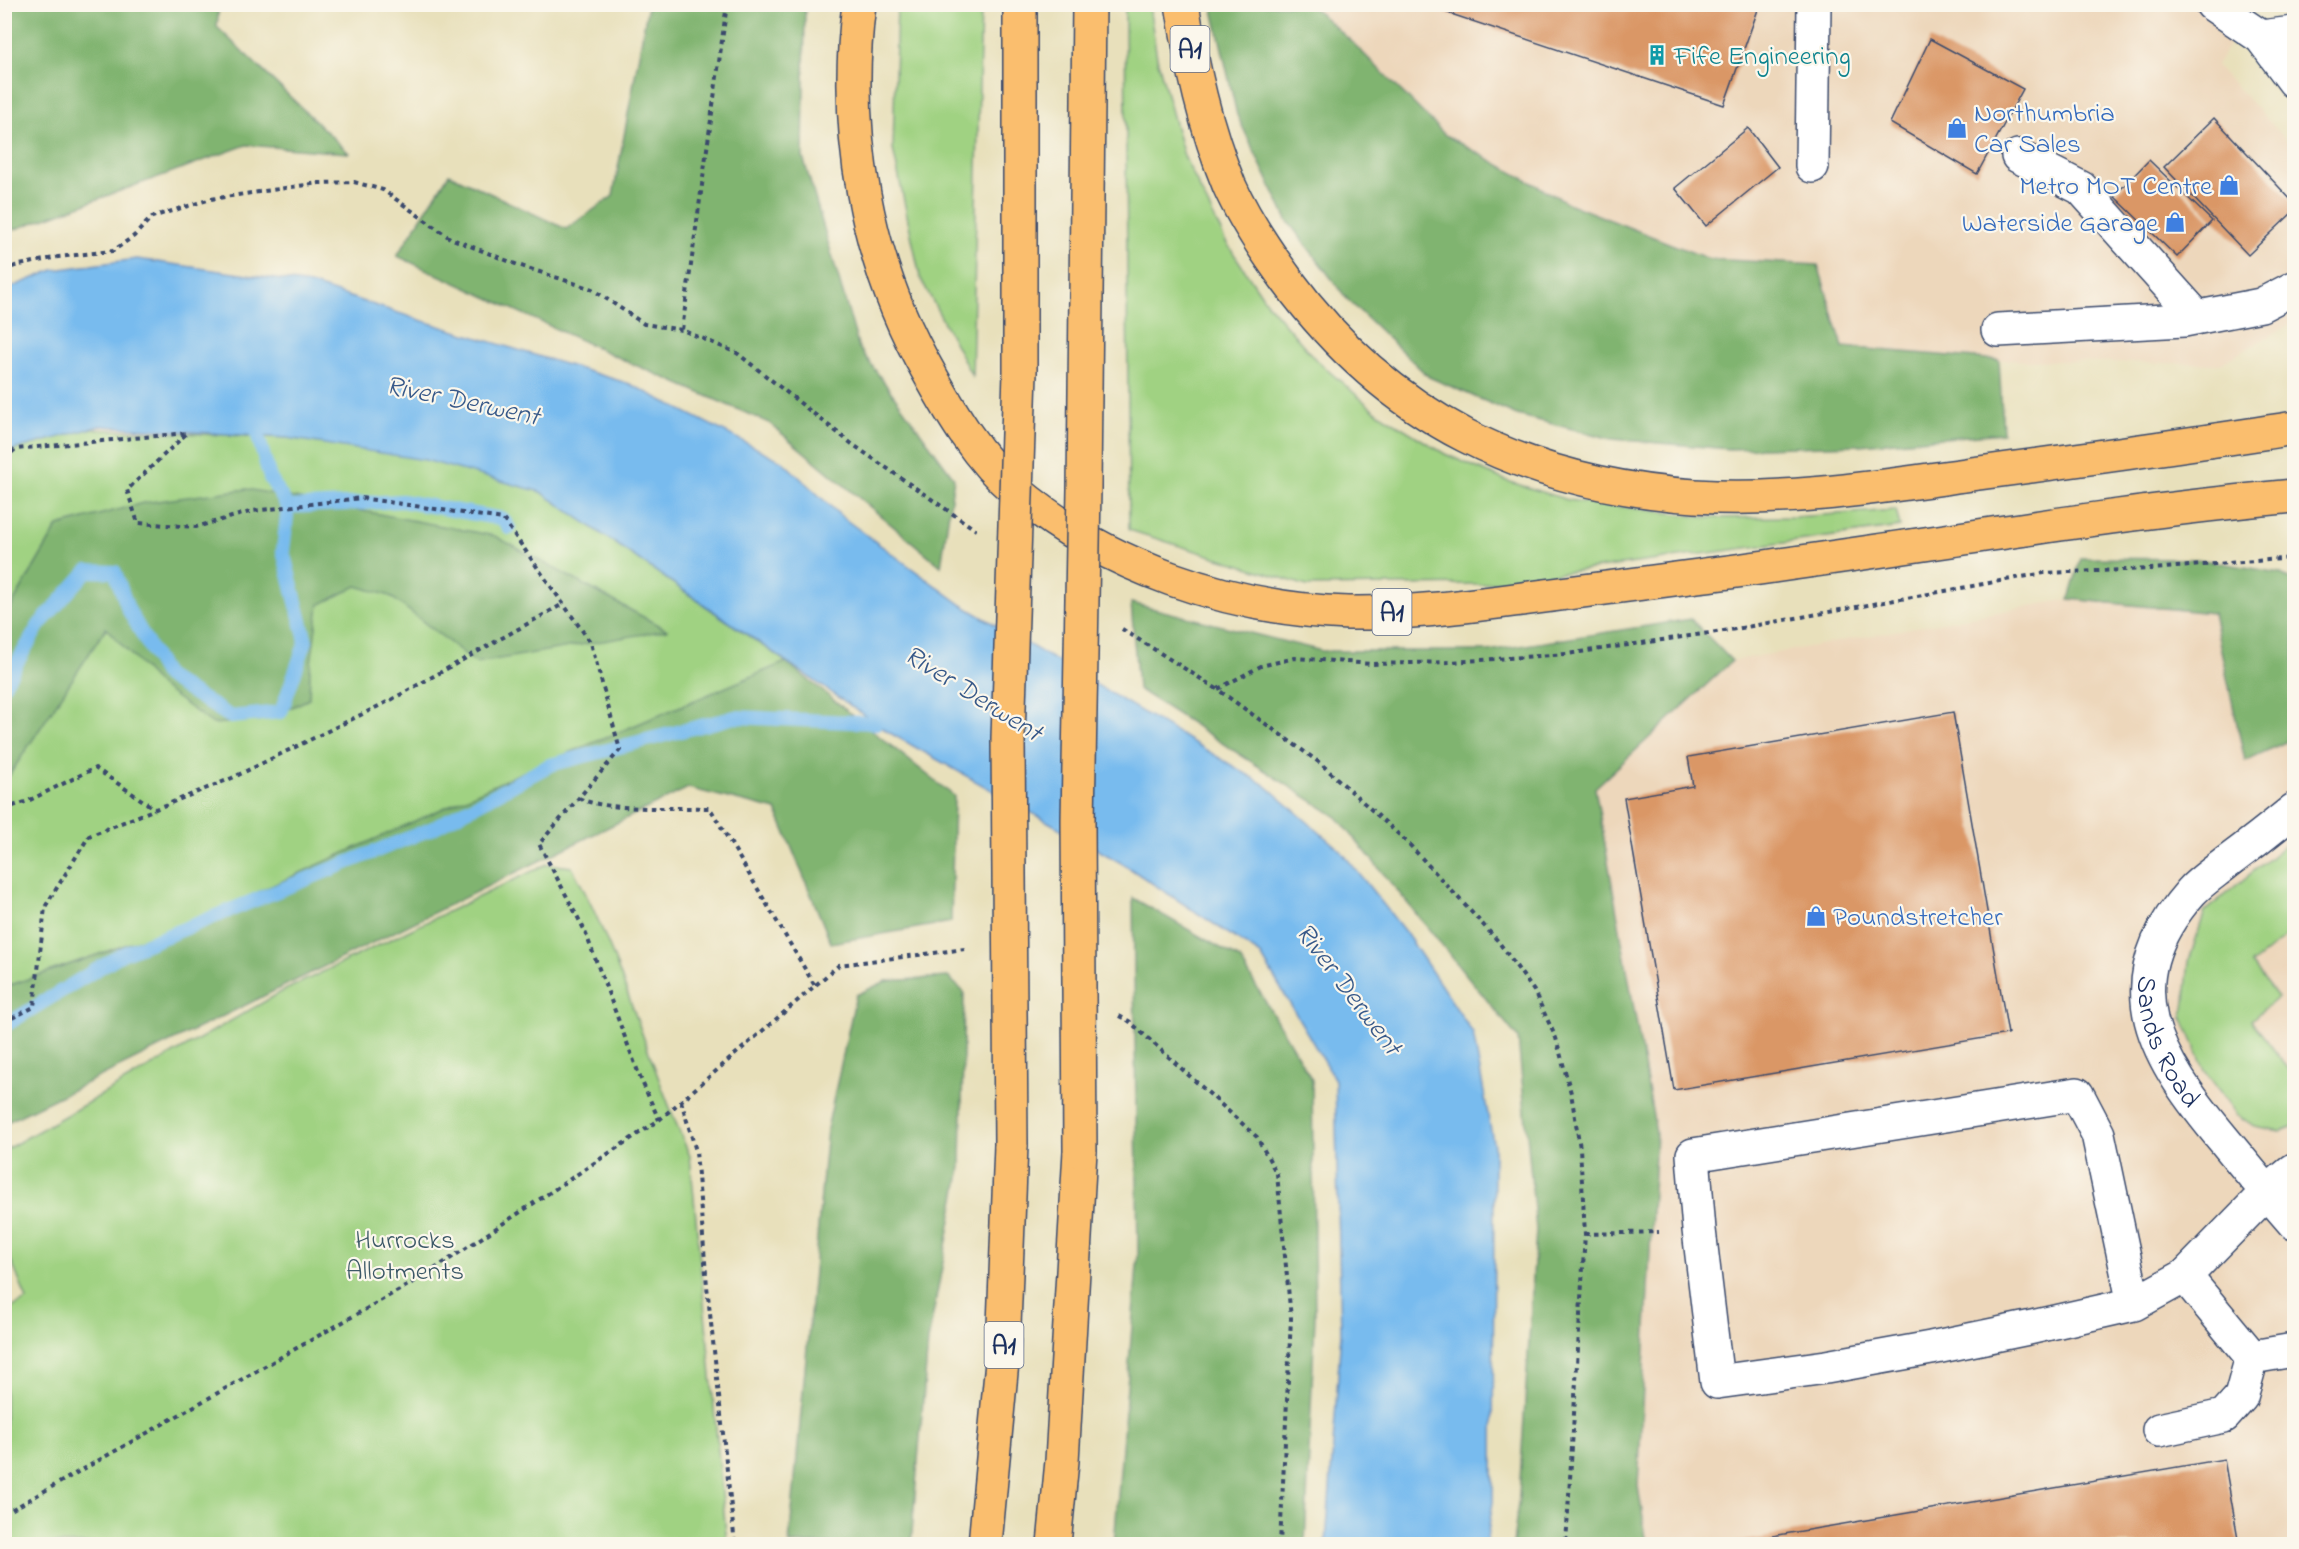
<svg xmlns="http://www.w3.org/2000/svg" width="2299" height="1549" font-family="'Indie Flower',sans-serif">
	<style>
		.built { fill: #edd7bb }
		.green { fill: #a0d282; stroke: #5e8070; stroke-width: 1.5 }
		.forest { fill: #80b470; stroke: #4e7267; stroke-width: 1.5 }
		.water { fill: #78bbee; stroke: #4a75a6; stroke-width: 1.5 }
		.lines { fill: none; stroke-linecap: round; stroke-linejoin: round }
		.stream { stroke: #78bbee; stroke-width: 14 }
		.building { fill: #da9766 }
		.minor-casing { stroke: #3a4a6c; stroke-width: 36 }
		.highway-casing { stroke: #3a4a6c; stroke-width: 36 }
		.path { stroke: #3a4a6c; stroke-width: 4; stroke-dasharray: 4.5 4.5; stroke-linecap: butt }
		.minor { stroke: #fff; stroke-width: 33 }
		.highway { stroke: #fabe6e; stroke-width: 33 }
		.highway-bridge-casing { stroke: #3a4a6c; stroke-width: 36; stroke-linecap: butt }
		.highway-bridge { stroke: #fabe6e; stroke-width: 33 }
		.labels { text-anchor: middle; stroke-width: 4.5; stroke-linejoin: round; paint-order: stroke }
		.shield { fill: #fbf7ec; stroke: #5e6b89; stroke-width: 1.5 }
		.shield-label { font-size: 26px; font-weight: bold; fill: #1b2f5e }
		.culture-label { font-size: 27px; fill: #0d838f; stroke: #fbf7ec; text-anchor: start }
		.shop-label { font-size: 27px; fill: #366cbe; stroke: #fbf7ec; text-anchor: start }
		.street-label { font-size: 27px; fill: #1b2f5e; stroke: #fbf7ec }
		.park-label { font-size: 27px; fill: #3c5867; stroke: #fbf7ec }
		.water-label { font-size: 28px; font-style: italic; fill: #375989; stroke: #fbf7ec }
	</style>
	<rect width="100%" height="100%" fill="#fbf7ec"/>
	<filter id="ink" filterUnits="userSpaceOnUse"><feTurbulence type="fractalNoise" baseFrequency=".0167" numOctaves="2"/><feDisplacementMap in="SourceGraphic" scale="12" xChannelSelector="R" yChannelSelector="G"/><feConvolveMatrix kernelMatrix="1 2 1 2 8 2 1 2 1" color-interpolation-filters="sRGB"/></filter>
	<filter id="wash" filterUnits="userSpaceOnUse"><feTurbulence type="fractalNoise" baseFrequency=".008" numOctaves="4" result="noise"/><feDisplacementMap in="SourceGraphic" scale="24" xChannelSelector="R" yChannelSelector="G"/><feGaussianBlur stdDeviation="1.35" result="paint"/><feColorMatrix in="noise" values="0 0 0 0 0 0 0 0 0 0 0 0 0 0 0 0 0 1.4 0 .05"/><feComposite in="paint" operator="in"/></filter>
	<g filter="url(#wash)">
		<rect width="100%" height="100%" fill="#e8e0bb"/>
		<!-- built -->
		<path class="built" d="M1310,5H2254L2216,65L2294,148V322L2220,364L1999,360L1843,347L1818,265L1709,259L1570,204L1445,135L1351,41Z
			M2069,599L2294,605V1544H1647L1638,1486L1595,788L1732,661Z"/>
		<!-- green -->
		<path class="green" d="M897,5H981L972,376L920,277L893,149Z
			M1125,5H1149L1157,58L1184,156L1226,242L1266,302L1316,360L1375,411L1445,454L1507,481L1568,500L1710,518L1795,517L1896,510L1900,527L1482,584L1307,586L1129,530Z
			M88,429L287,438L416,455L541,492L786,662L194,921L5,987V452Z
			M2294,838V930L2252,964L2278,997L2251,1020L2294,1076V1126L2280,1131L2254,1126L2236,1114L2205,1071L2183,1019L2189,961L2205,911Z
			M547,864L572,867C622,958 647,1061 690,1156L727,1544H5V1311L27,1300L5,1245V1150L283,991Z"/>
		<!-- forest -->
		<path class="forest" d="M5,4L219,5L217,27L349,153L246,145L5,233Z
			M648,5H805L803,157L859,348L954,478L941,566L769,423L626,361L397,256L449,174L566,229L613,196Z
			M1212,5H1310L1351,41L1445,135L1570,204L1709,259L1818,265L1843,347L1999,360L2003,433L1859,445L1729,449L1612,439L1517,415L1429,377L1347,299L1287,220L1237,115Z
			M247,489L495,536L667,630L476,663L390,596L357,586L319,605L310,671L309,699L265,720L213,724L160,686L106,628L5,782V617L58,526L143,503Z
			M2081,558L2197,559L2280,573L2294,583V738L2245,761L2213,613L2069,599Z
			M1131,603L1322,651H1488L1691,619L1732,661L1595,788L1656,1133L1638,1486L1647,1544H1513L1519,1496L1536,1230L1518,1038L1337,817L1138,689Z
			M786,662L954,796L951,922L831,943L776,810L688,788L5,1123V987L194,921L521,773Z
			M1133,898L1240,959L1312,1080L1315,1317L1305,1544H1114L1138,1254Z
			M948,977L964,992L961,1167L928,1341L911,1544H789L827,1129L856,995L886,981Z"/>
		<!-- water -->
		<path class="water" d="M137,259L310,284L426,322L630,384L782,461L842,517L962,605L1265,785L1341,851L1406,933L1473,1033L1494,1147L1493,1502L1486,1544H1326L1341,1333L1335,1080L1261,955L1123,864L890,733L541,492L425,460L287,438L100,426L5,452V290L53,270Z"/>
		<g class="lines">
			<!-- stream -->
			<path class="stream" d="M258,436L270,478L288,507L402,501L503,519L509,528
				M4,685L39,625L87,571L115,572L128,609L166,676L231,717L281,712L306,641L283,551L288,507
				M4,1026L122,954L433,828L550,765L735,717L876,723"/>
		</g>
		<g id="blocks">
			<!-- building -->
			<path class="building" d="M1421,4H1760L1724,105Z
				M1930,39L2023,89L1977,174L1890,123Z
				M2214,118L2294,203V211L2248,255L2164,167Z
				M1748,128L1778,167L1706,226L1675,188Z
				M2149,160L2212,221L2177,257L2114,196Z
				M1953,712L2008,1034L1674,1090L1624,798L1693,786L1688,757Z
				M2224,1459L2239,1544H1732V1543Z"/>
		</g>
	</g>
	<g filter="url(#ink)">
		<use href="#blocks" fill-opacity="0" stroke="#3a4a6c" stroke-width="1.5"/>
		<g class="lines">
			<!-- minor casing -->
			<g class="minor-casing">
				<g id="minor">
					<path d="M2212,4L2261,37L2294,81"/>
					<path d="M2261,37L2294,33"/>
					<path d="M2018,156L2081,188L2197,317"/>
					<path d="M1812,166L1814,4"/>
					<path d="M1998,330L2184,320L2261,305L2294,288"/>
					<path id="s1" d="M2294,810C2272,828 2249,846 2226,863C2215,872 2201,881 2191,892C2109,985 2156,1059 2224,1140C2247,1168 2270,1196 2294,1223"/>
					<path d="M2185,1276L2252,1357L2294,1350"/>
					<path d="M2134,1304L2098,1134L2077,1094L1693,1155L1699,1230L1717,1382L1826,1367L1931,1348L2028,1328L2134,1304L2185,1276L2267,1192L2294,1170"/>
					<path d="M2159,1430L2224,1416L2241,1397L2252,1357"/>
				</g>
			</g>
			<!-- highway casing -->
			<g class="highway-casing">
				<path id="highway" d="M859,4C843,130 865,261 928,371C951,413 978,459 1015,490C1105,567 1231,609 1348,613C1404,614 1459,607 1514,600C1575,592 1637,584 1698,576C1897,551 2095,514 2294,496
					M1182,4C1192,66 1205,127 1229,185C1244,219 1265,250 1287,280C1389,419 1525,484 1695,496C1790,502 1885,486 1979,473C2084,459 2189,445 2294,428
					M985,1544L1003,1351L1011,1145
					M1054,1544L1062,1461L1080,1151"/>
			</g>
			<!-- path -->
			<path class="path" d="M727,4L682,330L737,353L852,444L976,530
				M4,271L15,266L58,257L113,251L134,236L152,217L211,199L319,183L354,182L383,190L450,238L518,265L592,289L644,324L682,330
				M4,458L16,449L187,433L127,490L138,523L196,527L253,511L361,498L503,519L591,643L620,750L539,844L584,929L640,1077L659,1120
				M1122,629L1217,689L1320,763L1407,842L1498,941L1534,991L1556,1038L1571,1093L1580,1148L1585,1234L1566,1544
				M1218,689L1261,666L1295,658L1372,664L1452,662L1567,654L1730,630L2044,573L2151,569L2294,558
				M579,798C606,812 677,807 710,808L815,986
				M4,809L28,801L95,768L155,809
				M1119,1016L1129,1021L1257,1137L1277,1174L1291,1318L1280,1544
				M4,1022L34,1007L45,907L89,836L232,778L389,701L563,604
				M681,1101L696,1151L707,1286L735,1544
				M1585,1234L1659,1232
				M4,1514L424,1276L659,1120L839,965L965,949L969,951"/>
			<!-- minor -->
			<use href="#minor" class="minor"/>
			<!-- highway -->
			<use href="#highway" class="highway"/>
			<!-- highway-bridge casing -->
			<g class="highway-bridge-casing">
				<path id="highway-bridge" d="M1011,1145L1008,738L1020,373V4
					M1080,1151L1078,820L1084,489L1089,4"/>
			</g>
			<!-- highway-bridge -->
			<use href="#highway-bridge" class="highway-bridge"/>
		</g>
	</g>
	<!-- icons -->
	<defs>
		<g id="building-bare" transform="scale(1.62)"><path d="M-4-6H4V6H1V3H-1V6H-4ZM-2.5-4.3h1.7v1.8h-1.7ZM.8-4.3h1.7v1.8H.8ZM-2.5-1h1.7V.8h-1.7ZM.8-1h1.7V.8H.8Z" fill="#0f9aa8" stroke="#fbf7ec" stroke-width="2.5" paint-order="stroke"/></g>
		<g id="shop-bare" transform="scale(1.62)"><path d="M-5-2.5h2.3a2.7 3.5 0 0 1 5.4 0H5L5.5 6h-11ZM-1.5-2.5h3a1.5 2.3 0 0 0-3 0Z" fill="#3f7fe0" stroke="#fbf7ec" stroke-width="2.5" paint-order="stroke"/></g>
	</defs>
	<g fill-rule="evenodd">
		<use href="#building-bare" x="1657" y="55"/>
		<use href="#shop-bare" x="1957" y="128"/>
		<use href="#shop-bare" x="2229" y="185"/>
		<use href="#shop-bare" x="2175" y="222"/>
		<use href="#shop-bare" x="1816" y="916"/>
	</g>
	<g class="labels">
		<!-- shield labels -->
		<g class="shield">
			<rect x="1170.5" y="26" width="39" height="46" rx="4.5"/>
			<rect x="1372.5" y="589" width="39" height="46" rx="4.5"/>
			<rect x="984.5" y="1322" width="39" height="46" rx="4.5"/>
		</g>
		<g class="shield-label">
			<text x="1190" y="58">A1</text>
			<text x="1392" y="621">A1</text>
			<text x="1004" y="1354">A1</text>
		</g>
		<!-- culture labels -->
		<g class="culture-label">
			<text x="1674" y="64">Fife Engineering</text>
		</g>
		<!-- shop labels -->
		<g class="shop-label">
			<text x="1974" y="121">Northumbria<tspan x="1974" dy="31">Car Sales</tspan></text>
			<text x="2212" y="194" text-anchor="end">Metro MOT Centre</text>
			<text x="2158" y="231" text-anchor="end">Waterside Garage</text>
			<text x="1833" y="925">Poundstretcher</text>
		</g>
		<!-- street labels -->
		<g class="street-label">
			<text dy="9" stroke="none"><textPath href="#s1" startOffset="297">Sands Road</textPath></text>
		</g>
		<!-- park labels -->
		<g class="park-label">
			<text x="405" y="1248">Hurrocks<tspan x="405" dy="31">Allotments</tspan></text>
		</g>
		<!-- water labels -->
		<g class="water-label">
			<text transform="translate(463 399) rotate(12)" y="10">River Derwent</text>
			<text transform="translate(974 692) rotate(32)" y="10">River Derwent</text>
			<text transform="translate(1350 988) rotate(53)" y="10">River Derwent</text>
		</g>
	</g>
	<!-- margin -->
	<rect width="2299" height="1549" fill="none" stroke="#fbf7ec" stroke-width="24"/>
</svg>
